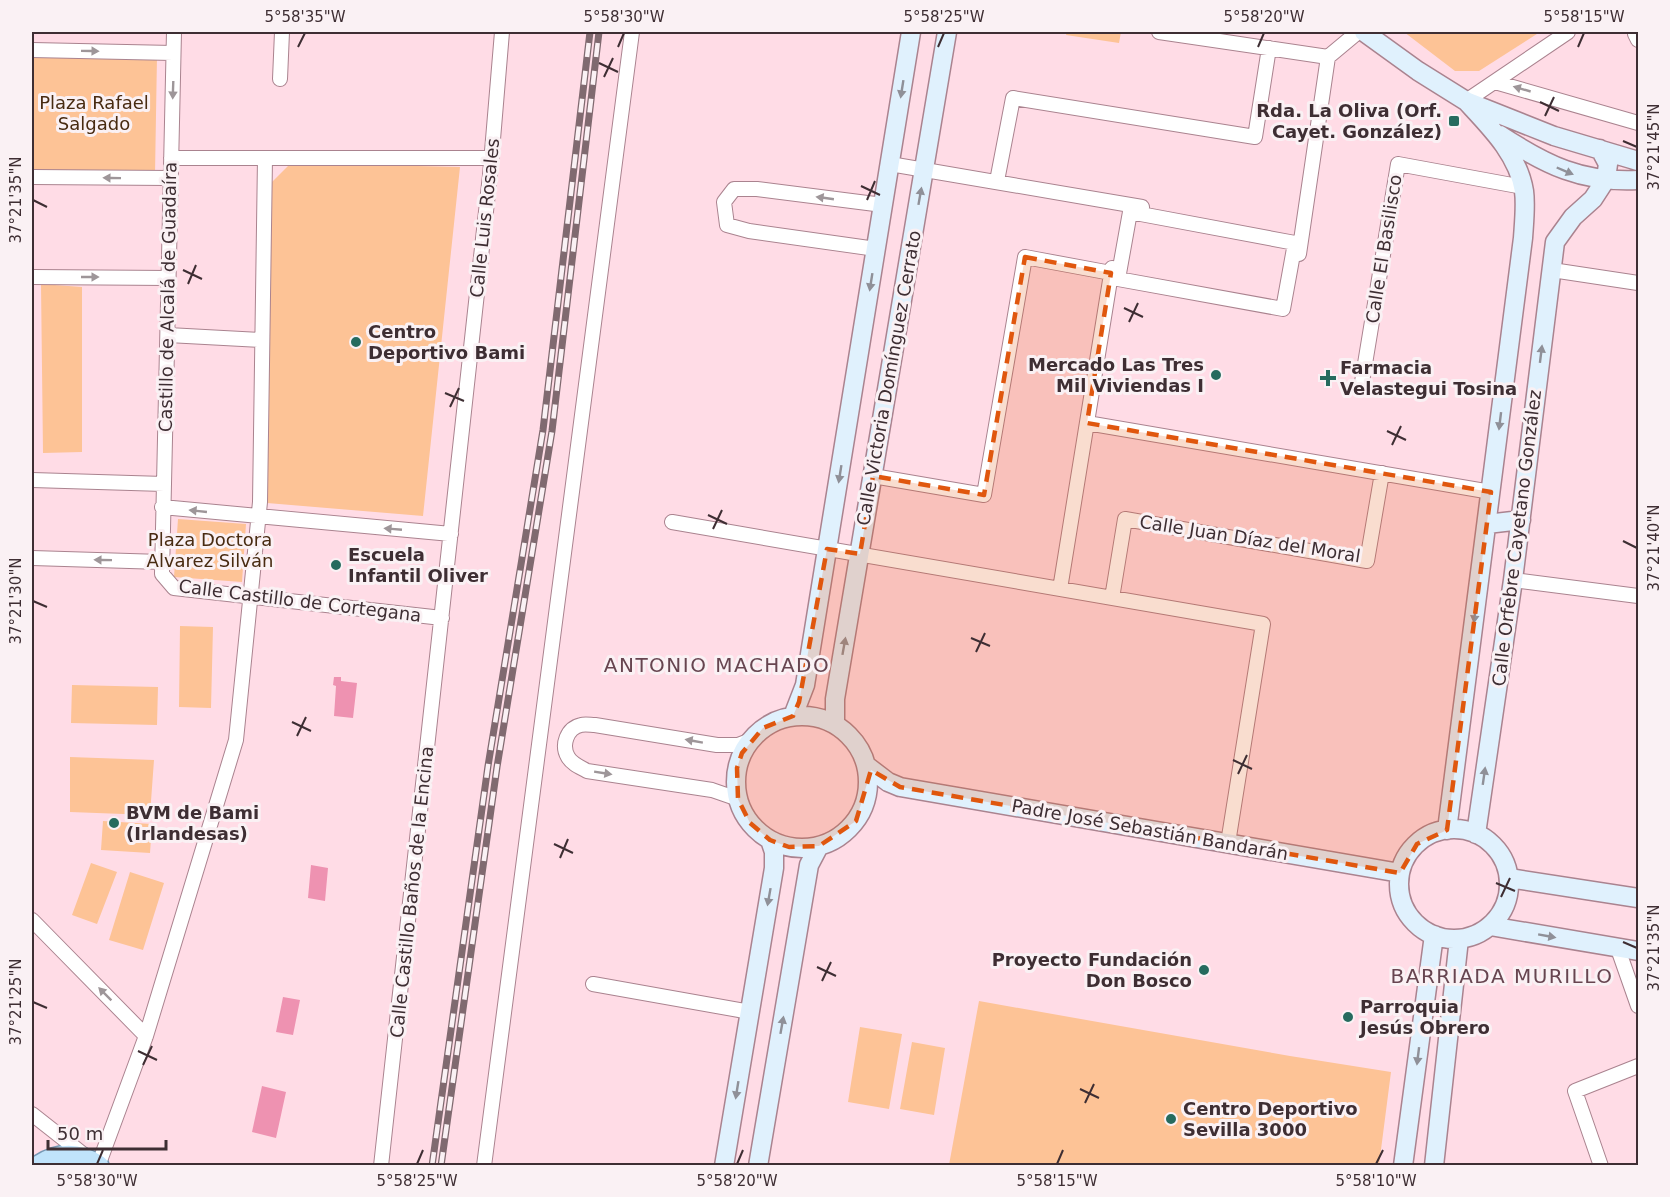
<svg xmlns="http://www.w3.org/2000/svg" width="1670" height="1197" font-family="'DejaVu Sans',sans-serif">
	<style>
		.green { fill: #fdc396 }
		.water { fill: #ee92b1 }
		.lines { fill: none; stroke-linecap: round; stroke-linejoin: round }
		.street-casing { stroke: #aa838f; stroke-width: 16 }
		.secondary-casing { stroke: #aa838f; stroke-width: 21 }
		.primary-casing { stroke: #7798b4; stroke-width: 24 }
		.street { stroke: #fff; stroke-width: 14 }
		.secondary { stroke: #e0f1fd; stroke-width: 18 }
		.primary { stroke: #c0e3fb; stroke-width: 21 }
		.rail-casing { stroke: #806a70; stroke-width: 7 }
		.rail { stroke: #faf1f4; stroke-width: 4.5; stroke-dasharray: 14; stroke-linecap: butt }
		.oneway { fill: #9e9699 }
		.oneway2 { fill: #8f9098 }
		.marked { fill: #e0570e; fill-opacity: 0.2; stroke: #e0570e; stroke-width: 4.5; stroke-dasharray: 12 8; stroke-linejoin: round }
		.ticks { fill: none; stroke: #3e2e33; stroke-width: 2 }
		.poi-dot { fill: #266b5e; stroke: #faf1f4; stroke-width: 2 }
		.labels { text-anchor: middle; stroke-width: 6; stroke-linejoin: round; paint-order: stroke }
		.park-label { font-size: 18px; fill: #482b11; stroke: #faf1f4 }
		.poi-label { font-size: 18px; font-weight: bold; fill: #3e2e33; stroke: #faf1f4; text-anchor: start }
		.street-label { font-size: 18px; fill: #3e2e33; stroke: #faf1f4 }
		.neighbourhood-label { font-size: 20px; letter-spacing: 1.5px; fill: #674550; stroke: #faf1f4 }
		.neatline { fill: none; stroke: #3e2e33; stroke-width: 2 }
		.ticks-label { font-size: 15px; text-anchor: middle; fill: #3e2e33 }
	</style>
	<rect width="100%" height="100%" fill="#ffdce6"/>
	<!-- green -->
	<path class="green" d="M1067,32H1121L1119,43L1066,35Z
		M1404,32H1540L1479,71H1455Z
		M32,52L157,56L155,174L32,171Z
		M291,163L460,167L423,516L267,503L272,182Z
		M41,284L82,287V452L43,453Z
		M178,519L246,524L242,582L174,577Z
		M180,626L213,627L211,708L179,707Z
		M72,685L158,687L157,725L71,723Z
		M70,757L154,760L150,815L70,812Z
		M103,821L152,824L150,853L101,850Z
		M91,863L117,872L97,924L72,915Z
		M130,872L164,883L143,950L109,940Z
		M979,1001L1290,1056L1391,1072L1379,1165H949Z
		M860,1027L902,1034L889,1109L848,1102Z
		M912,1042L945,1048L934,1115L900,1109Z"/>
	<!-- water -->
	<path class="water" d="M334,677H341V681L357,683L353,718L334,716L336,686L333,685Z
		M311,865L328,868L325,901L308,898Z
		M283,997L300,1000L293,1035L276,1032Z
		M262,1086L286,1092L276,1138L252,1132Z"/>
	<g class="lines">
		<!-- street casing -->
		<g class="street-casing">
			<path id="street" d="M174,32L162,574L174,588L442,618
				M1159,32L1328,57L1358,32
				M1638,32L1635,34L1638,40
				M32,50L173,53
				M280,79L282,32
				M1495,82L1638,123
				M1466,101L1568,32
				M171,158H491
				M890,164L1142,207
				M32,177L170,178
				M997,181L1013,98L1255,137L1269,48
				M1130,212L1295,243L1283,309L1118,279Z
				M876,249L749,231L727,225L724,202L734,189H757L883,205
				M1299,254L1328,57
				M1552,270L1638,283
				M32,277L169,278
				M168,335L262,340
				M1361,388L1398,164L1523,187
				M1087,423L1491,492
				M873,476L984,495L1025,257L1111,273
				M32,480L164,484
				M162,507L451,534
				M672,522L1263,624L1228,843
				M32,558L162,562
				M1513,580L1638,596
				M1060,589L1112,268
				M1112,598L1125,519L1367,561L1382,473
				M738,799L712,790L587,771C580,767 572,764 568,757C561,745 567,728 581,725C585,724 591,725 595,725L717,745H738L751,740
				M32,920L146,1036
				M1618,949L1638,1006
				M593,984L750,1012
				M32,1114L98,1166L146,1036L236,740L260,502L265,158
				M381,1166L490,175L502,32
				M484,1166L632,32
				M1601,1166L1575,1091L1638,1066"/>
		</g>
		<!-- secondary casing -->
		<g class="secondary-casing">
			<path id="secondary" d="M1364,32L1418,71L1466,101L1554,136L1638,161
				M1500,135C1546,165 1582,183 1638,180
				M1487,524L1521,520
				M736 782a66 66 0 1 1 132 0a66 66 0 1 1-132 0Z
				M793,716L805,685L911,32
				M835,724V699L947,32
				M867,766L888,782L900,787L1400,873
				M1399 884a55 55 0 1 1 110 0a55 55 0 1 1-110 0Z
				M1447,830L1523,238C1524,223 1526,205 1524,191C1518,154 1490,127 1466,101
				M1476,834L1513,580L1555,242L1573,217L1593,199L1606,179L1608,164L1600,149
				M1509,878L1638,898
				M1490,926L1638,951
				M724,1166L774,868V852L770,840
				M758,1166L809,865L819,846
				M1403,1166L1434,935
				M1434,1166L1459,939"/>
		</g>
		<!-- primary casing -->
		<g class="primary-casing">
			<path id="primary" d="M39,1166C59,1153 78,1153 98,1166"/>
		</g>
		<!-- street -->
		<use href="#street" class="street"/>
		<!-- secondary -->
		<use href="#secondary" class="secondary"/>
		<!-- primary -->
		<use href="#primary" class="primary"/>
		<!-- rail casing -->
		<g class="rail-casing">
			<path id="rail" d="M432,1166L488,766L543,430L590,32
				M441,1166L497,767L552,431L599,32"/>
		</g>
		<!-- rail -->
		<use href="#rail" class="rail"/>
	</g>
	<!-- one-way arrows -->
	<defs><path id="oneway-solid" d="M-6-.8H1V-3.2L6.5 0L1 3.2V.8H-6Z" transform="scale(1.5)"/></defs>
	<g class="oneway">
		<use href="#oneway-solid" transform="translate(90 51) rotate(1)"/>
		<use href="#oneway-solid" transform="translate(1522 89) rotate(-164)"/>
		<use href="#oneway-solid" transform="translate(173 90) rotate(92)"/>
		<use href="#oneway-solid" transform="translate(112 178) rotate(-179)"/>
		<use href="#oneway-solid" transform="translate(825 198) rotate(-172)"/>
		<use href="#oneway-solid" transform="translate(90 277)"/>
		<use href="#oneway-solid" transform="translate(198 511) rotate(-174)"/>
		<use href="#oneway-solid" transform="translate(393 529) rotate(-175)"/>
		<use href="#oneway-solid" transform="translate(103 560) rotate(-179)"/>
		<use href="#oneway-solid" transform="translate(694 741) rotate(-170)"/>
		<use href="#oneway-solid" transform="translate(603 773) rotate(9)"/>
		<use href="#oneway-solid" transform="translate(105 994) rotate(-135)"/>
	</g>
	<g class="oneway2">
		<use href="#oneway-solid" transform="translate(902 89) rotate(99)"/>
		<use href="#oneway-solid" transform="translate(1565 171) rotate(23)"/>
		<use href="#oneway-solid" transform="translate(920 196) rotate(-80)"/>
		<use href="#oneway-solid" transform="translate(871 282) rotate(99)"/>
		<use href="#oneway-solid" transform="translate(1541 354) rotate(-83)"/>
		<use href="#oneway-solid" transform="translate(1500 421) rotate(97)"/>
		<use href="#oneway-solid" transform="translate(840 474) rotate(99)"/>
		<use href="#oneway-solid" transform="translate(1475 614) rotate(97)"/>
		<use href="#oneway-solid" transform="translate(844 646) rotate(-80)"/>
		<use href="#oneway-solid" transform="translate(1484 776) rotate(-82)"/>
		<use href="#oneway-solid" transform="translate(769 897) rotate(100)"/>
		<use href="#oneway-solid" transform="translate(1547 936) rotate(10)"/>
		<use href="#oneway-solid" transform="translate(782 1025) rotate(-80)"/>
		<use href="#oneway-solid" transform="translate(1418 1056) rotate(97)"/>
		<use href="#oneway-solid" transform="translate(737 1090) rotate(99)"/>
	</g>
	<!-- marked area -->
	<path class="marked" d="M1025,257L1111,273L1087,423L1491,492L1447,830L1417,844L1400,873L900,787L871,770L856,821L819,846L789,847L770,840L750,823L738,799L737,768L742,753L763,728L793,716L799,702L827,549L860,554L873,476L984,495Z"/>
	<!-- ticks -->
	<path class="ticks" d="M298,47L305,33M618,47L624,33M938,47L944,33M1258,47L1264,33M1578,47L1584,33M599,63L618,72M604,77L613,58M1540,102L1559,111M1545,116L1554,97M1623,141L1637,147M861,186L880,195M33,200L47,207M867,200L875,181M183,270L202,279M188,284L196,265M1124,308L1143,317M1129,322L1138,303M445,393L464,401M450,407L459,388M1387,431L1406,440M1392,445L1401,426M708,515L727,524M713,529L722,510M1623,541L1637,548M33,601L47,607M971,638L990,646M976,652L985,633M292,722L311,731M297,736L306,717M1233,760L1252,769M1238,774L1247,755M554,844L573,853M560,858L568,839M1496,883L1515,891M1501,897L1510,878M1623,942L1637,948M817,967L836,976M822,981L831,962M33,1002L47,1008M138,1051L157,1060M143,1065L152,1046M1080,1089L1099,1098M1085,1103L1094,1084M97,1164L103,1150M417,1164L423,1150M737,1164L743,1150M1057,1164L1063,1150M1376,1164L1383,1150"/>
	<!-- markers -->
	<g class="poi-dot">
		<rect x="1448" y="115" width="12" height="12" rx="3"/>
		<circle cx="356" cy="342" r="6"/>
		<circle cx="1216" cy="375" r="6"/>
		<path d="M1325 369h6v6h6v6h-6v6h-6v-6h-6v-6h6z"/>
		<circle cx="336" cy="565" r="6"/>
		<circle cx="114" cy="823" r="6"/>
		<circle cx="1204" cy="970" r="6"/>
		<circle cx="1348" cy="1017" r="6"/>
		<circle cx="1171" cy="1119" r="6"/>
	</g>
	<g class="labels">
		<!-- park labels -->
		<g class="park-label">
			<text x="94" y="109">Plaza Rafael<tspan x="94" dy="21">Salgado</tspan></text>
			<text x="210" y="546">Plaza Doctora<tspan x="210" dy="21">Alvarez Silván</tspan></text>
		</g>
		<!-- poi labels -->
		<g class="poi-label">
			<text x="1442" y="117" text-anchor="end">Rda. La Oliva (Orf.<tspan x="1442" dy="21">Cayet. González)</tspan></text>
			<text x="368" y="338">Centro<tspan x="368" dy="21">Deportivo Bami</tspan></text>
			<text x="1204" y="371" text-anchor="end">Mercado Las Tres<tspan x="1204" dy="21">Mil Viviendas I</tspan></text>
			<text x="1340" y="374">Farmacia<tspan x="1340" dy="21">Velastegui Tosina</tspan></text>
			<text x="348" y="561">Escuela<tspan x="348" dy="21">Infantil Oliver</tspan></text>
			<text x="126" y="819">BVM de Bami<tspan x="126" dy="21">(Irlandesas)</tspan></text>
			<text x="1192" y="966" text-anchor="end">Proyecto Fundación<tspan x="1192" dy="21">Don Bosco</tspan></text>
			<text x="1360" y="1013">Parroquia<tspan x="1360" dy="21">Jesús Obrero</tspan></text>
			<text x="1183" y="1115">Centro Deportivo<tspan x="1183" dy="21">Sevilla 3000</tspan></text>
		</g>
		<!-- street labels -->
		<g class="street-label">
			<text transform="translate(485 218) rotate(-84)" y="6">Calle Luis Rosales</text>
			<text transform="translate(1384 249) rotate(-81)" y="6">Calle El Basilisco</text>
			<text transform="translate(168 297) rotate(-89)" y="6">Castillo de Alcalá de Guadaíra</text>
			<text transform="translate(889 378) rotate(-80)" y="6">Calle Victoria Domínguez Cerrato</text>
			<text transform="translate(1517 538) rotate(-83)" y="6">Calle Orfebre Cayetano González</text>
			<text transform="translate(1250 539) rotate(9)" y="6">Calle Juan Díaz del Moral</text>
			<text transform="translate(300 601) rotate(7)" y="6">Calle Castillo de Cortegana</text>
			<text transform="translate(1150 830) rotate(10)" y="6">Padre José Sebastián Bandarán</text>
			<text transform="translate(412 892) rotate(-84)" y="6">Calle Castillo Baños de la Encina</text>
		</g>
		<!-- neighbourhood labels -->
		<g class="neighbourhood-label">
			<text x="717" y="672">ANTONIO MACHADO</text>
			<text x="1502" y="983">BARRIADA MURILLO</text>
		</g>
	</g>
	<!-- border -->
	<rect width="1670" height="1197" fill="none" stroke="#faf1f4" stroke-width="66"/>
	<!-- scale -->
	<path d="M48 1140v9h118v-9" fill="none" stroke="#3e2e33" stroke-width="3"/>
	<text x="57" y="1140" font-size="18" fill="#3e2e33" stroke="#faf1f4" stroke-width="4.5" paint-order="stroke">50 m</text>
	<rect x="33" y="33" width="1604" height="1131" class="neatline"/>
	<g class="ticks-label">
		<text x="305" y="22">5°58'35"W</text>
		<text x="624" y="22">5°58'30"W</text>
		<text x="944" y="22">5°58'25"W</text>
		<text x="1264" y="22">5°58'20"W</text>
		<text x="1584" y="22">5°58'15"W</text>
		<text transform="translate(1654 147) rotate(-90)" y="5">37°21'45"N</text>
		<text transform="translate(16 200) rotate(-90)" y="5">37°21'35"N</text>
		<text transform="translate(1654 548) rotate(-90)" y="5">37°21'40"N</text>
		<text transform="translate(16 601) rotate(-90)" y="5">37°21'30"N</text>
		<text transform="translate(1654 948) rotate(-90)" y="5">37°21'35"N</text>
		<text transform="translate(16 1002) rotate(-90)" y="5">37°21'25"N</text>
		<text x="97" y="1186">5°58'30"W</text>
		<text x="417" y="1186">5°58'25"W</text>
		<text x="737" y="1186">5°58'20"W</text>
		<text x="1057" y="1186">5°58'15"W</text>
		<text x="1376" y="1186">5°58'10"W</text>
	</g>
</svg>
